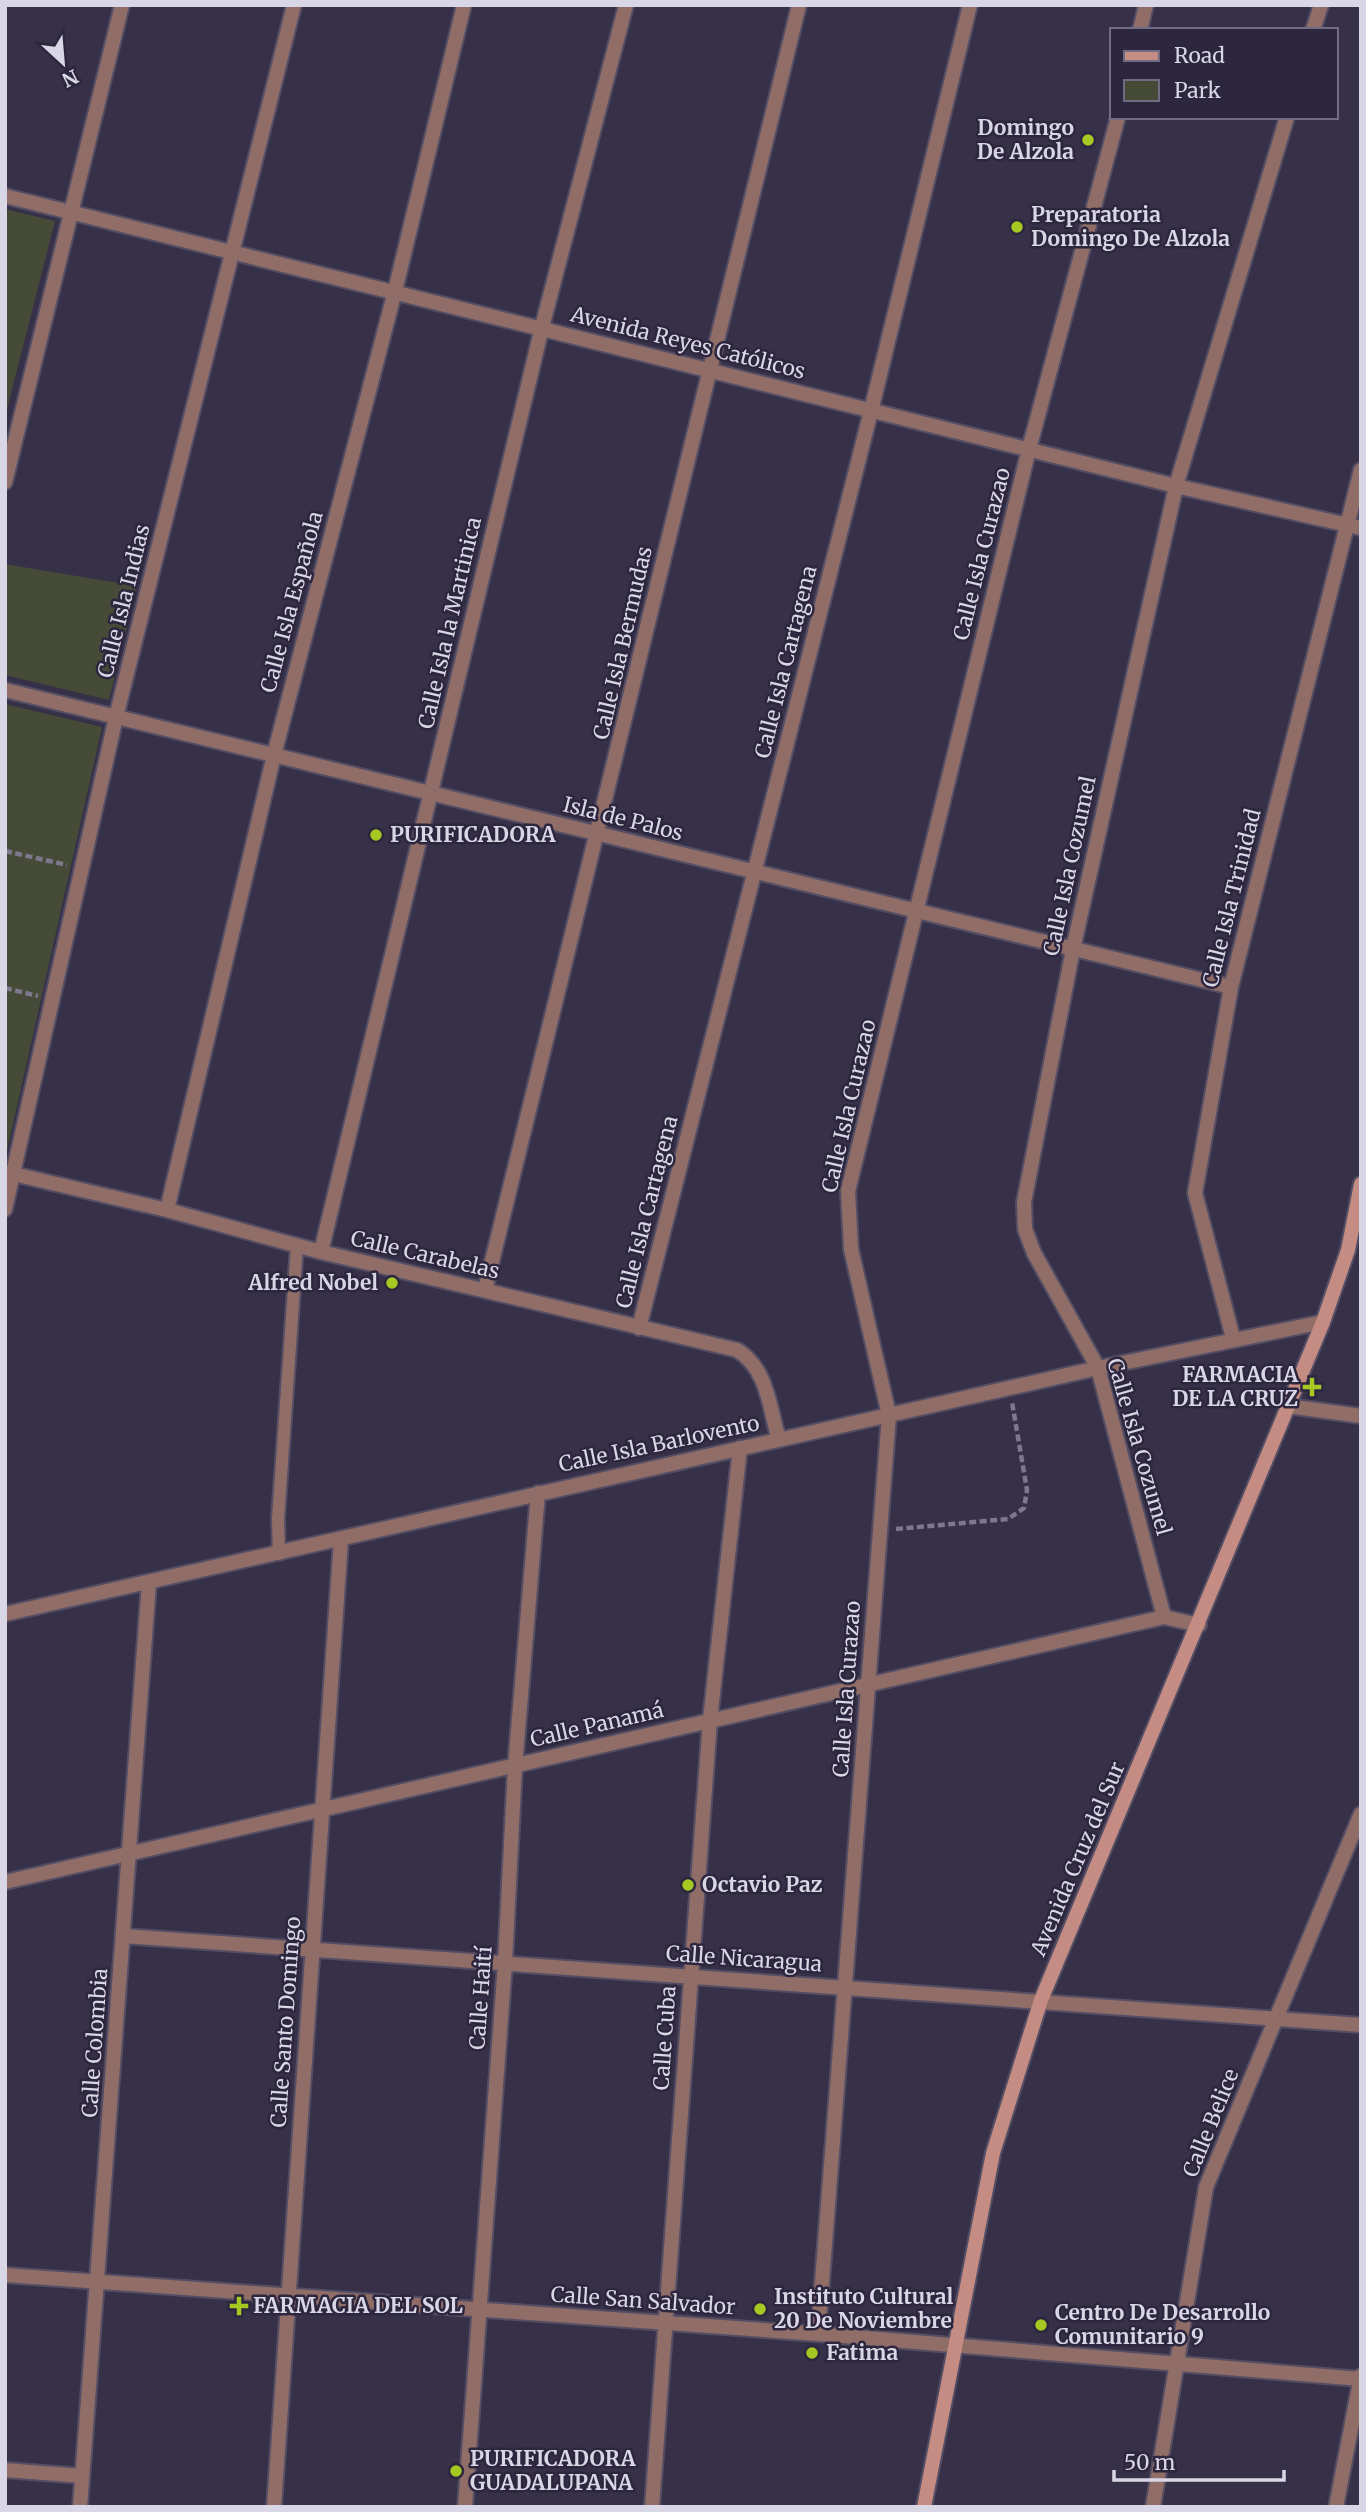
<svg xmlns="http://www.w3.org/2000/svg" width="1366" height="2512" font-family="Merriweather,serif">
	<style>
		.green { fill: #464b38 }
		.lines { fill: none; stroke-linecap: round; stroke-linejoin: round }
		.service-casing { stroke: #544e65; stroke-width: 16 }
		.minor-casing { stroke: #544e65; stroke-width: 18 }
		.secondary-casing { stroke: #544e65; stroke-width: 18 }
		.path { stroke: #7d788d; stroke-width: 4.5; stroke-dasharray: 7 3.5; stroke-linecap: butt }
		.service { stroke: #916d67; stroke-width: 12 }
		.minor { stroke: #916d67; stroke-width: 14 }
		.secondary { stroke: #c48c82; stroke-width: 14 }
		.poi-dot { fill: #a5c822; stroke: #2d263f; stroke-width: 2.5 }
		.labels { text-anchor: middle; stroke-width: 5; stroke-linejoin: round; paint-order: stroke }
		.poi-label { font-size: 21px; font-weight: bold; fill: #d9d6e6; stroke: #2d263f; text-anchor: start }
		.street-label { font-size: 21px; fill: #d9d6e6; stroke: #2d263f }
	</style>
	<rect width="100%" height="100%" fill="#373049"/>
	<!-- green -->
	<path class="green" d="M5,209L55,221L5,417Z
		M5,564L137,586L109,700L5,675Z
		M5,704L102,727L5,1160Z"/>
	<g class="lines">
		<!-- service casing -->
		<g class="service-casing">
			<path id="service" d="M279,1554L278,1519L297,1245"/>
		</g>
		<!-- minor casing -->
		<g class="minor-casing">
			<path id="minor" d="M1140,30L1146,5
				M1313,30L1321,5
				M5,196L1176,486L1361,528
				M5,482L122,5
				M5,690L1231,987
				M5,1172L167,1210L321,1252L737,1350C768,1369 769,1407 779,1440
				M5,1209L116,717L294,5
				M167,1210L274,755L395,291L464,5
				M321,1252L542,327L626,5
				M485,1290L799,5
				M639,1328L871,411L970,5
				M1233,1338L1195,1193L1231,987L1361,470
				M1287,1406L1361,1416
				M5,1614L1098,1368L1323,1322
				M1164,1617L1098,1368L1034,1253L1025,1229L1024,1202L1073,949L1176,486L1287,117
				M5,1882L1164,1617L1199,1625
				M123,1936L1361,2025
				M5,2275L818,2334L1361,2379
				M818,2334L889,1415L851,1249L848,1191L1029,449L1118,117
				M5,2470L82,2476
				M80,2507L149,1583
				M274,2507L341,1540
				M465,2507L505,1963L515,1766L538,1493
				M652,2507L710,1720L740,1448
				M1153,2507L1206,2187L1361,1814
				M1336,2507L1361,2376"/>
		</g>
		<!-- secondary casing -->
		<g class="secondary-casing">
			<path id="secondary" d="M924,2507L993,2153L1041,2000L1323,1322L1348,1250L1361,1184"/>
		</g>
		<!-- path -->
		<path class="path" d="M5,851L67,865
			M5,988L38,996
			M896,1529L1008,1519L1024,1508L1027,1490L1012,1402"/>
		<!-- service -->
		<use href="#service" class="service"/>
		<!-- minor -->
		<use href="#minor" class="minor"/>
		<!-- secondary -->
		<use href="#secondary" class="secondary"/>
	</g>
	<!-- markers -->
	<g class="poi-dot">
		<circle cx="1088" cy="140" r="7"/>
		<circle cx="1017" cy="227" r="7"/>
		<circle cx="376" cy="835" r="7"/>
		<circle cx="392" cy="1283" r="7"/>
		<path d="M1308.5 1376.5h7v7h7v7h-7v7h-7v-7h-7v-7h7z"/>
		<circle cx="688" cy="1885" r="7"/>
		<path d="M235.5 2295.5h7v7h7v7h-7v7h-7v-7h-7v-7h7z"/>
		<circle cx="760" cy="2309" r="7"/>
		<circle cx="1041" cy="2325" r="7"/>
		<circle cx="812" cy="2353" r="7"/>
		<circle cx="456" cy="2471" r="7"/>
	</g>
	<g class="labels">
		<!-- poi labels -->
		<g class="poi-label">
			<text x="1074" y="135" text-anchor="end">Domingo<tspan x="1074" dy="24">De Alzola</tspan></text>
			<text x="1031" y="222">Preparatoria<tspan x="1031" dy="24">Domingo De Alzola</tspan></text>
			<text x="390" y="842">PURIFICADORA</text>
			<text x="378" y="1290" text-anchor="end">Alfred Nobel</text>
			<text x="1298" y="1382" text-anchor="end">FARMACIA<tspan x="1298" dy="24">DE LA CRUZ</tspan></text>
			<text x="702" y="1892">Octavio Paz</text>
			<text x="774" y="2304">Instituto Cultural<tspan x="774" dy="24">20 De Noviembre</tspan></text>
			<text x="253" y="2313">FARMACIA DEL SOL</text>
			<text x="1055" y="2320">Centro De Desarrollo<tspan x="1055" dy="24">Comunitario 9</tspan></text>
			<text x="826" y="2360">Fatima</text>
			<text x="470" y="2466">PURIFICADORA<tspan x="470" dy="24">GUADALUPANA</tspan></text>
		</g>
		<!-- street labels -->
		<g class="street-label">
			<text transform="translate(688 343) rotate(14)" y="7">Avenida Reyes Católicos</text>
			<text transform="translate(982 554) rotate(-76)" y="7">Calle Isla Curazao</text>
			<text transform="translate(124 601) rotate(-76)" y="7">Calle Isla Indias</text>
			<text transform="translate(292 602) rotate(-75)" y="7">Calle Isla Española</text>
			<text transform="translate(450 623) rotate(-77)" y="7">Calle Isla la Martinica</text>
			<text transform="translate(623 643) rotate(-77)" y="7">Calle Isla Bermudas</text>
			<text transform="translate(786 662) rotate(-76)" y="7">Calle Isla Cartagena</text>
			<text transform="translate(623 819) rotate(14)" y="7">Isla de Palos</text>
			<text transform="translate(1070 866) rotate(-78)" y="7">Calle Isla Cozumel</text>
			<text transform="translate(1232 898) rotate(-76)" y="7">Calle Isla Trinidad</text>
			<text transform="translate(849 1106) rotate(-77)" y="7">Calle Isla Curazao</text>
			<text transform="translate(647 1212) rotate(-76)" y="7">Calle Isla Cartagena</text>
			<text transform="translate(425 1255) rotate(13)" y="7">Calle Carabelas</text>
			<text transform="translate(659 1444) rotate(-12)" y="7">Calle Isla Barlovento</text>
			<text transform="translate(1139 1447) rotate(74)" y="7">Calle Isla Cozumel</text>
			<text transform="translate(847 1689) rotate(-86)" y="7">Calle Isla Curazao</text>
			<text transform="translate(597 1725) rotate(-13)" y="7">Calle Panamá</text>
			<text transform="translate(1078 1859) rotate(-67)" y="7">Avenida Cruz del Sur</text>
			<text transform="translate(744 1959) rotate(4)" y="7">Calle Nicaragua</text>
			<text transform="translate(481 1998) rotate(-86)" y="7">Calle Haití</text>
			<text transform="translate(286 2022) rotate(-86)" y="7">Calle Santo Domingo</text>
			<text transform="translate(665 2038) rotate(-86)" y="7">Calle Cuba</text>
			<text transform="translate(95 2043) rotate(-86)" y="7">Calle Colombia</text>
			<text transform="translate(1211 2123) rotate(-68)" y="7">Calle Belice</text>
			<text transform="translate(643 2301) rotate(4)" y="7">Calle San Salvador</text>
		</g>
	</g>
	<!-- border -->
	<rect width="1366" height="2512" fill="none" stroke="#d9d6e6" stroke-width="14"/>
	<!-- legend -->
	<rect x="1110" y="28" width="228" height="91" fill="#2d263f" stroke="#726c82" stroke-width="2"/>
	<rect x="1124" y="51" width="35" height="10" fill="#c48c82" stroke="#726c82" stroke-width="2"/>
	<text x="1174" y="63" font-size="21" fill="#d9d6e6">Road</text>
	<rect x="1124" y="80" width="35" height="21" fill="#464b38" stroke="#726c82" stroke-width="2"/>
	<text x="1174" y="98" font-size="21" fill="#d9d6e6">Park</text>
	<!-- north arrow -->
	<g transform="translate(63 63) rotate(154)" stroke="#2d263f" stroke-width="5" paint-order="stroke">
	<path d="M0-5L12 26L0 18L-12 26Z" fill="#d9d6e6"/>
	<text y="-10" font-size="19" font-weight="bold" text-anchor="middle" fill="#d9d6e6">N</text>
	</g>
	<!-- scale -->
	<path d="M1114 2470v10h170v-10" fill="none" stroke="#d9d6e6" stroke-width="3.5"/>
	<text x="1124" y="2470" font-size="21" fill="#d9d6e6" stroke="#2d263f" stroke-width="5" paint-order="stroke">50 m</text>
</svg>
